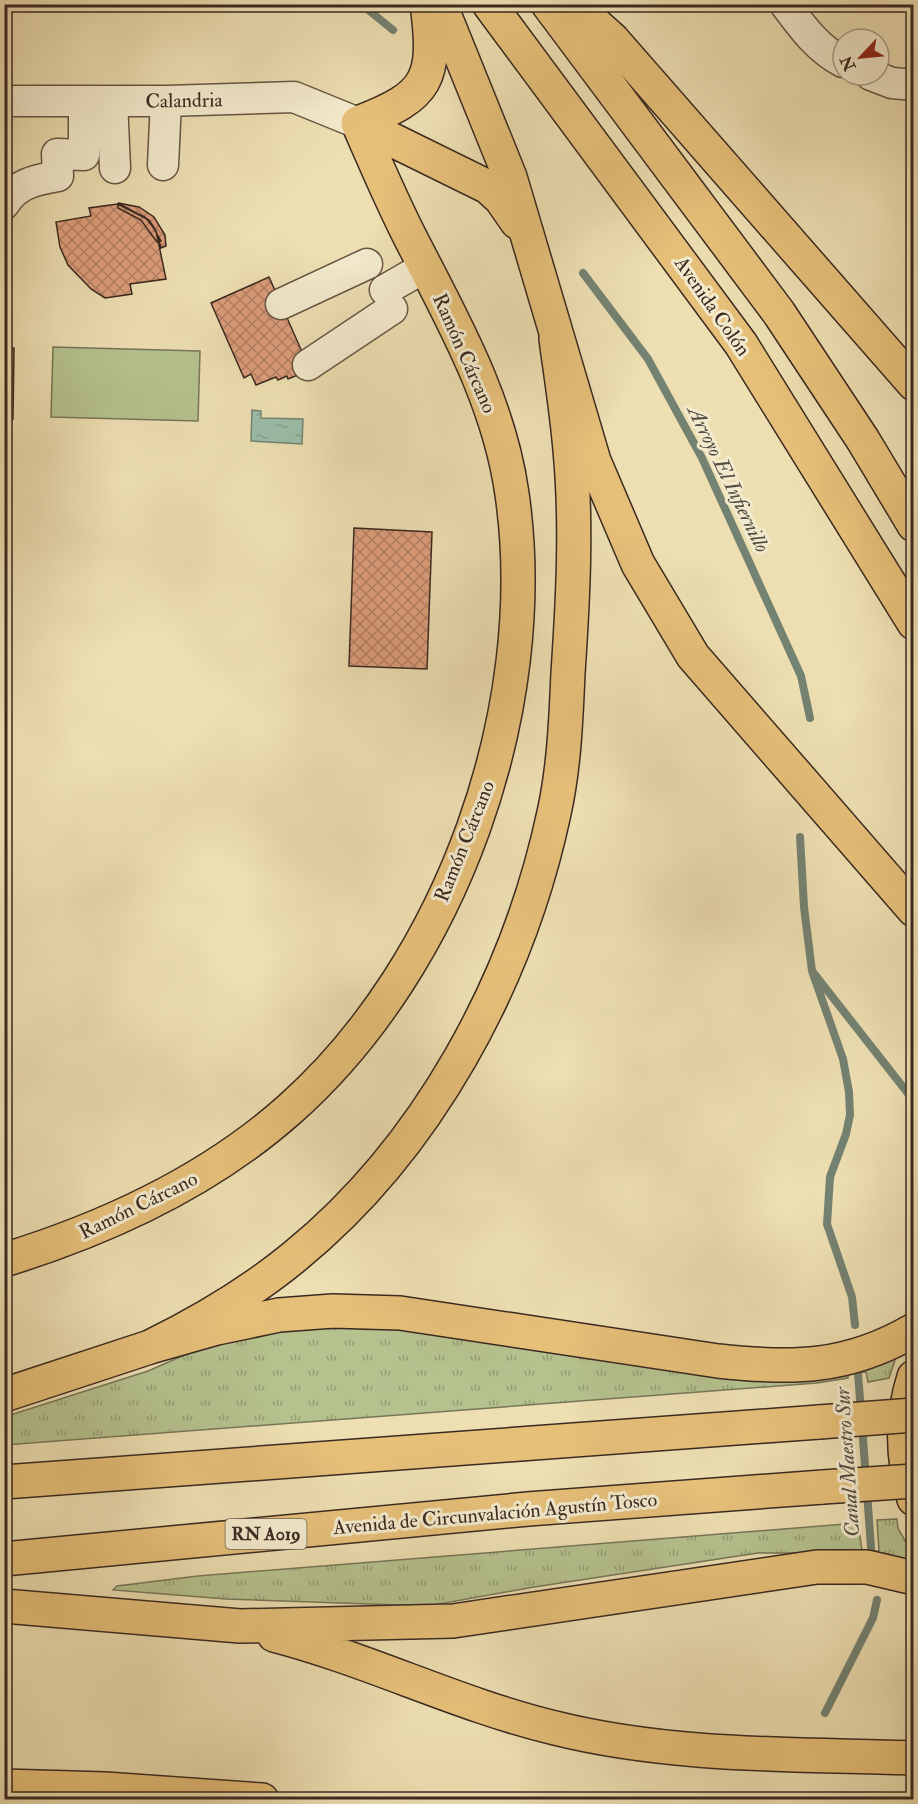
<svg xmlns="http://www.w3.org/2000/svg" width="918" height="1804" font-family="'IM FELL Double Pica',serif">
	<style>
		.grass { fill: url(#grass-tufts); stroke: #787658; stroke-width: 1.5 }
		.garden { fill: #b5c28e; stroke: #787658; stroke-width: 1.5 }
		.water { fill: url(#water-ripples); stroke: #748272; stroke-width: 1.5 }
		.lines { fill: none; stroke-linecap: round; stroke-linejoin: round }
		.stream { stroke: #748272; stroke-width: 8 }
		.building { fill: url(#building-cross-hatch); stroke: #3a2921; stroke-width: 1.5 }
		.minor-casing { stroke: #675645; stroke-width: 33 }
		.major-casing { stroke: #3a2921; stroke-width: 36 }
		.highway-casing { stroke: #3a2921; stroke-width: 36 }
		.minor { stroke: #f3eacd; stroke-width: 30 }
		.major { stroke: #e6c079; stroke-width: 33 }
		.highway { stroke: #e6c079; stroke-width: 33 }
		.highway-bridge-casing { stroke: #3a2921; stroke-width: 36; stroke-linecap: butt }
		.highway-bridge { stroke: #e6c079; stroke-width: 33 }
		.labels { text-anchor: middle; stroke-width: 6; stroke-linejoin: round; paint-order: stroke }
		.shield { fill: #f3eacd; stroke: #726355; stroke-width: 1.5 }
		.shield-label { font-size: 18px; font-weight: bold; fill: #3a2921 }
		.street-label { font-size: 20px; fill: #3a2921; stroke: #f3eacd }
		.water-label { font-size: 21px; font-style: italic; fill: #524e43; stroke: #f3eacd }
	</style>
	<defs>
		<pattern id="grass-tufts" width="24" height="20" patternUnits="userSpaceOnUse" patternTransform="scale(1.5)"><rect width="24" height="20" fill="#b5c28e"/><path d="M3 7l-1-3M5 7V3M7 7l1-3M15 17l-1-3M17 17v-4M19 17l1-3" fill="none" stroke="#949e74"/></pattern>
		<pattern id="water-ripples" width="26" height="14" patternUnits="userSpaceOnUse" patternTransform="scale(1.5)"><rect width="26" height="14" fill="#9abda8"/><path d="M2 4q2-2 4 0t4 0M15 11q2-2 4 0t4 0" fill="none" stroke="#85a290"/></pattern>
		<pattern id="building-cross-hatch" width="8" height="8" patternUnits="userSpaceOnUse" patternTransform="scale(1.5)"><rect width="8" height="8" fill="#dd9d7a"/><path d="M0 0l8 8M0 8l8-8" fill="none" stroke="#b48064"/></pattern>
	</defs>
	<rect width="100%" height="100%" fill="#eddfb2"/>
	<filter id="stains"><feTurbulence type="fractalNoise" baseFrequency=".00333" numOctaves="4"/><feColorMatrix values="0 0 0 0 .2 0 0 0 0 .09 0 0 0 0 .02 0 0 0 .5 -.17"/></filter>
	<radialGradient id="worn" r=".72"><stop offset=".6" stop-color="#630" stop-opacity="0"/><stop offset="1" stop-color="#630" stop-opacity=".3"/></radialGradient>
	<!-- grass -->
	<path class="grass" d="M304,1325L414,1330L751,1381H790L896,1357L889,1378L868,1382L866,1372L848,1374V1378L817,1383L5,1445L4,1417L148,1371L203,1347Z
		M897,1519L898,1528L913,1555L910,1560L883,1553H758L534,1587L428,1606L226,1599L113,1590L117,1586L198,1576L858,1523L862,1550L879,1551L877,1520Z"/>
	<!-- garden -->
	<path class="garden" d="M53,347L200,351L198,421L51,417Z"/>
	<!-- water -->
	<path class="water" d="M252,410L261,411V418L303,419L302,444L251,441Z"/>
	<g class="lines">
		<!-- stream -->
		<path class="stream" d="M361,4L393,30
			M583,273L648,359L702,458L801,676L810,718
			M800,837L804,907L812,971L914,1101
			M812,971L843,1059L849,1092L850,1115L846,1134L830,1177L827,1224L852,1297L855,1325
			M858,1373L861,1413
			M862,1426L866,1479
			M867,1492L871,1548
			M825,1713L873,1618L877,1600"/>
	</g>
	<!-- building -->
	<path class="building" d="M118,203L139,207L154,217L165,235L166,246L161,248L156,231L149,220Z
		M118,204L149,220L161,241L157,242L141,220L118,208Z
		M118,204L145,217L156,231L166,279L130,284L132,294L105,298L91,289L68,265L60,247L56,222L91,216L89,208Z
		M269,277L310,370L288,379L287,376L278,380L276,377L256,385L251,374L244,378L211,303Z
		M4,348H14L13,419H4Z
		M354,528L432,532L427,669L349,666Z"/>
	<g class="lines">
		<!-- minor casing -->
		<g class="minor-casing">
			<path id="minor" d="M785,4C802,27 818,49 843,62
				M871,75L892,83L914,85
				M4,101H166L294,97L358,123
				M112,101L115,168
				M163,165L166,101
				M4,204C17,183 36,180 58,176L57,154L84,155V101
				M385,290L425,267
				M281,304L367,264
				M308,365L392,309"/>
		</g>
		<!-- major casing -->
		<g class="major-casing">
			<path id="major" d="M440,4L510,177L594,461L638,564L693,656L914,910
				M489,4L741,344L914,623
				M548,4L779,313L863,440L914,525
				M573,4L613,40L914,384
				M358,123L488,187L501,199L517,222
				M358,123C429,96 437,79 427,4
				M4,1260C108,1228 208,1182 290,1109C452,965 543,709 512,494C499,401 453,321 411,239C392,202 375,162 358,123
				M914,1377C901,1417 902,1458 914,1499
				M4,1786L105,1789L262,1800"/>
		</g>
		<!-- highway casing -->
		<g class="highway-casing">
			<path id="highway" d="M150,1347C201,1322 250,1293 294,1257C428,1148 518,981 554,813C564,768 566,720 568,673C573,599 577,524 570,450C567,413 561,376 556,339
				M4,1395L150,1347L217,1328L279,1315L333,1311L400,1313L718,1361C792,1369 847,1369 914,1330
				M4,1482L819,1422
				M4,1559L528,1509L823,1487
				M4,1606L240,1626L453,1621L817,1567H867L914,1578
				M274,1635C370,1660 459,1705 555,1728C671,1757 795,1754 914,1758"/>
		</g>
		<!-- minor -->
		<use href="#minor" class="minor"/>
		<!-- major -->
		<use href="#major" class="major"/>
		<!-- highway -->
		<use href="#highway" class="highway"/>
		<!-- highway-bridge casing -->
		<g class="highway-bridge-casing">
			<path id="highway-bridge" d="M819,1422L914,1415
				M823,1487L914,1481"/>
		</g>
		<!-- highway-bridge -->
		<use href="#highway-bridge" class="highway-bridge"/>
	</g>
	<g class="labels">
		<!-- shield labels -->
		<rect class="shield" x="225.5" y="1519" width="81" height="30" rx="4.5"/>
		<g class="shield-label">
			<text x="266" y="1540">RN A019</text>
		</g>
		<!-- street labels -->
		<g class="street-label">
			<text transform="translate(184 100) rotate(-1)" y="7">Calandria</text>
			<text transform="translate(713 306) rotate(55)" y="7">Avenida Colón</text>
			<text transform="translate(465 353) rotate(66)" y="7">Ramón Cárcano</text>
			<text transform="translate(464 841) rotate(-68)" y="7">Ramón Cárcano</text>
			<text transform="translate(138 1205) rotate(-26)" y="7">Ramón Cárcano</text>
			<text transform="translate(495 1513) rotate(-5)" y="7">Avenida de Circunvalación Agustín Tosco</text>
		</g>
		<!-- water labels -->
		<g class="water-label">
			<text transform="translate(729 479) rotate(64)" y="7">Arroyo El Infiernillo</text>
			<text transform="translate(847 1462) rotate(-94)" y="7">Canal Maestro Sur</text>
		</g>
	</g>
	<!-- margin -->
	<rect width="918" height="1804" fill="none" stroke="#eddfb2" stroke-width="24"/>
	<rect x="6" y="6" width="906" height="1792" fill="none" stroke="#3a2921" stroke-width="3"/>
	<rect x="12" y="12" width="894" height="1780" fill="none" stroke="#3a2921" stroke-width="1.5"/>
	<!-- north arrow -->
	<g transform="translate(861 57) rotate(244)"><circle r="28" fill="#f3eacd" stroke="#a99d88" stroke-width="1.5"/>
	<path d="M0-4.5L10 22L0 15L-10 22Z" fill="#8f2418"/>
	<text y="-9" font-size="16" font-weight="bold" text-anchor="middle" fill="#3a2921">N</text>
	</g>
	<rect width="100%" height="100%" filter="url(#stains)"/>
	<rect width="100%" height="100%" fill="url(#worn)"/>
</svg>
